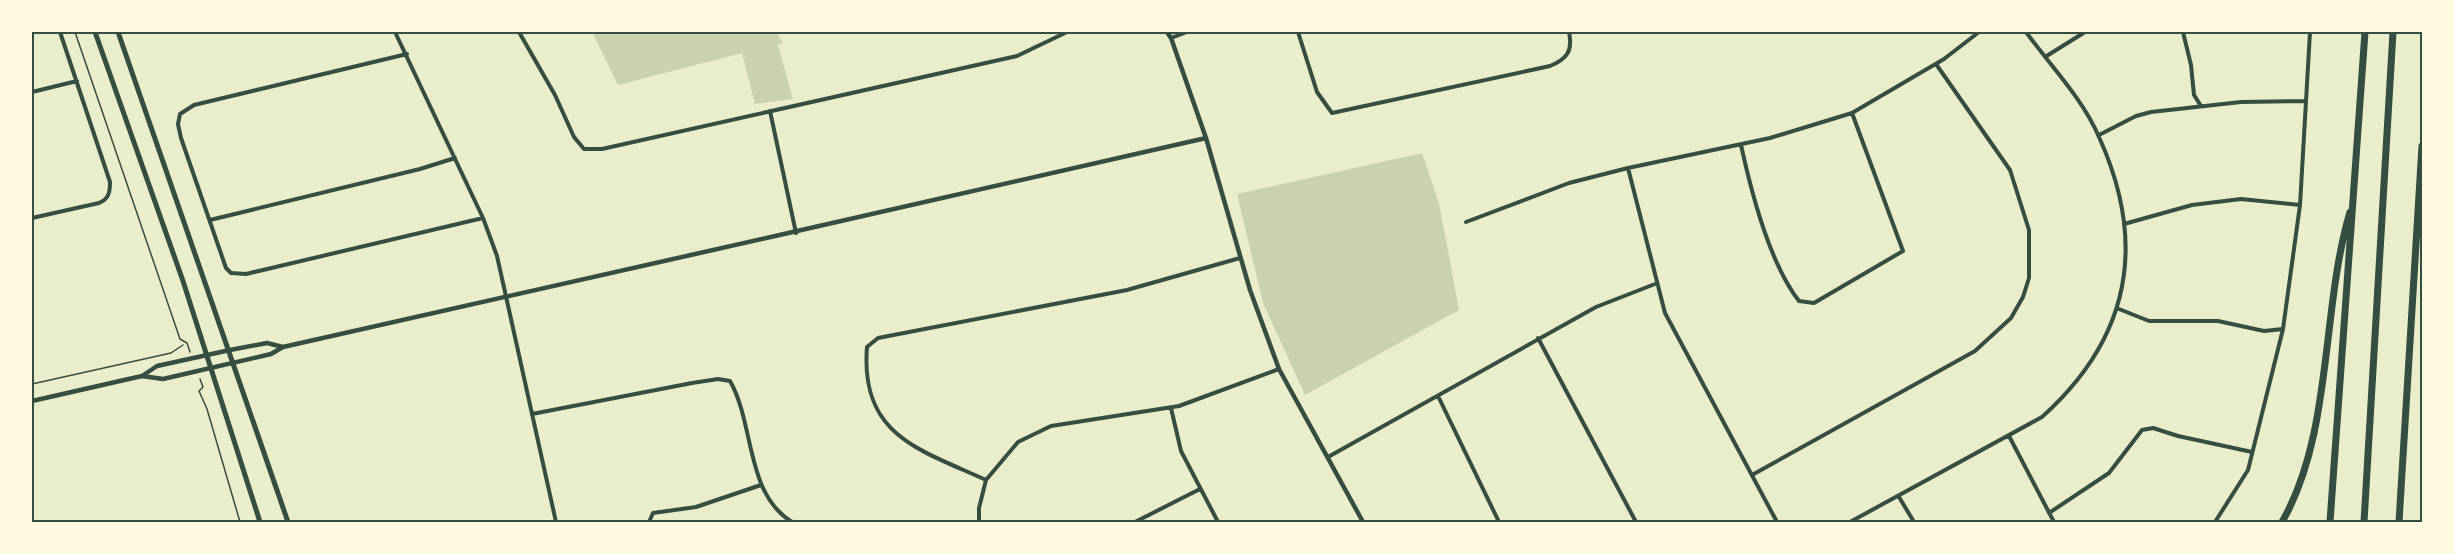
<svg xmlns="http://www.w3.org/2000/svg" width="2454" height="554" font-family="Inter,sans-serif">
	<style>
		.green { fill: #cad2ad }
		.lines { fill: none; stroke-linecap: round; stroke-linejoin: round }
		.path { stroke: #344e41; stroke-width: 1.5 }
		.minor { stroke: #344e41; stroke-width: 4 }
		.tertiary { stroke: #344e41; stroke-width: 4.5 }
		.secondary { stroke: #344e41; stroke-width: 5 }
		.motorway { stroke: #344e41; stroke-width: 7 }
		.neatline { fill: none; stroke: #344e41; stroke-width: 2 }
	</style>
	<rect width="100%" height="100%" fill="#e9edc9"/>
	<!-- green -->
	<path class="green" d="M592,32H776L783,43L778,45L793,99L755,104L742,53L618,85Z
		M1422,153L1439,203L1459,310L1305,395L1263,303L1237,194Z"/>
	<g class="lines">
		<!-- path -->
		<path class="path" d="M75,32L180,339L187,343L190,352
			M200,379L203,387L199,391L207,409L240,522
			M32,384L171,353L183,345"/>
		<!-- minor -->
		<path class="minor" d="M395,32L483,218L497,256L556,522
			M519,32L555,95L574,137L584,149H602L1017,56L1067,32
			M1298,32L1317,92L1332,113L1550,66C1567,59 1573,51 1569,32
			M1708,32H1717
			M2183,32L2191,65L2194,95L2201,106
			M1171,38L1187,32
			M407,54L194,105L180,114L178,124L181,138L226,268L231,273L246,274L483,218
			M2045,57L2085,32
			M32,92L77,81
			M770,111L796,233
			M2099,135L2136,116L2151,112L2241,102L2305,101
			M1741,145C1751,191 1770,264 1799,301L1814,303L1903,251L1852,113
			M1628,168L1665,313L1777,522
			M32,218L99,203C109,199 110,192 110,182L60,32
			M210,220L420,169L455,158
			M1466,222L1569,183L1628,168L1770,138L1852,113L1944,59L1979,32
			M2124,224L2192,205L2241,199L2300,205
			M2119,309L2149,321H2218L2264,331L2283,329
			M1538,338L1636,522
			M1438,396L1499,522
			M1171,408L1181,451L1218,522
			M532,414L692,383L718,379L730,381C755,425 745,493 792,522
			M2009,436L2054,522
			M1328,457L1596,307L1655,284
			M1752,475L1975,351L2011,318L2023,297L2029,278V230L2010,170L1936,64
			M986,480C918,449 860,435 867,347L878,338L1127,290L1240,258
			M1899,497L1914,522
			M2049,513L2109,473L2142,430L2153,428L2178,436L2252,452
			M649,522L653,513L696,507L761,485
			M979,522V508L986,480L1018,442L1051,426L1179,406L1279,369
			M1135,522L1200,489
			M1850,522L2042,417C2130,338 2148,245 2099,137C2083,99 2050,65 2026,32
			M2215,522L2248,470L2283,329L2300,205L2310,32"/>
		<!-- tertiary -->
		<path class="tertiary" d="M1167,32L1171,38L1206,138L1250,290L1279,369L1363,522
			M142,376L163,379L271,354L283,347C590,277 899,209 1206,138
			M32,401L142,376L157,366L230,350L267,343L283,347"/>
		<!-- secondary -->
		<path class="secondary" d="M95,32L183,281L260,522
			M118,32L288,522"/>
		<!-- motorway -->
		<path class="motorway" d="M2282,522C2333,434 2321,309 2350,212
			M2330,522L2365,32
			M2364,522L2393,32
			M2399,522L2422,146"/>
	</g>
	<!-- border -->
	<rect width="2454" height="554" fill="none" stroke="#fefae0" stroke-width="66"/>
	<rect x="33" y="33" width="2388" height="488" class="neatline"/>
</svg>
